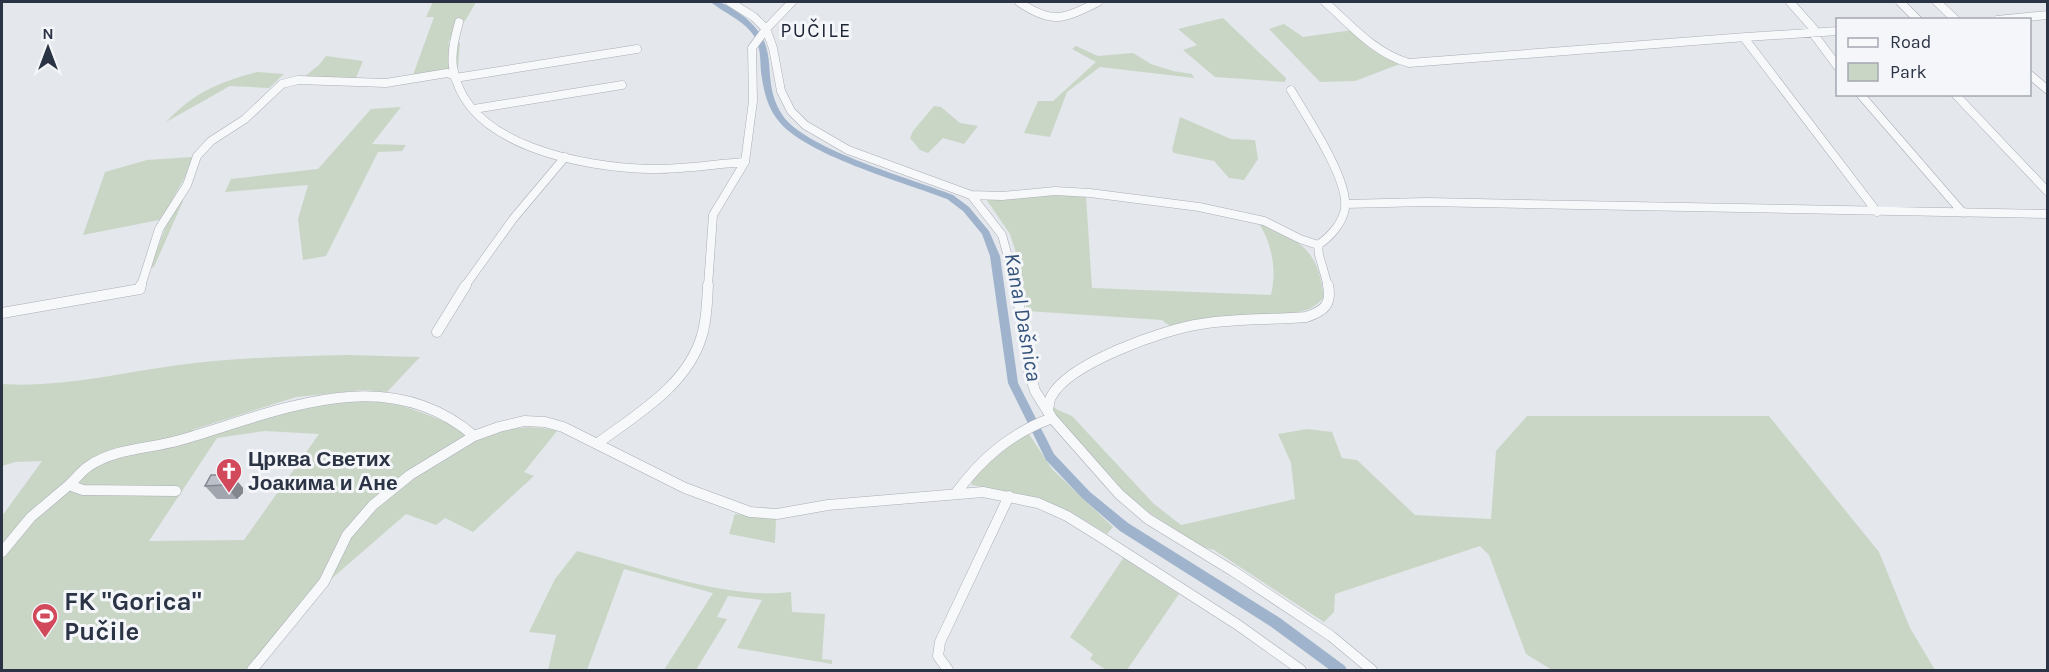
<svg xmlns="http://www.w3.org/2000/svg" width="2049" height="672" font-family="Karla,sans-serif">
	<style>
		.green { fill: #c9d6c5; fill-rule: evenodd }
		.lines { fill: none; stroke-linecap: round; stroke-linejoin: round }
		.canal { fill: #9fb4cc; fill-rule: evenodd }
		.minor-far1-casing { stroke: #a9aeb7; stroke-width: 9 }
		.minor-casing { stroke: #a9aeb7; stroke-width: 11 }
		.minor-far1 { stroke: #f7f8fa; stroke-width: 8 }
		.minor { stroke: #f7f8fa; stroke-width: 10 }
		.wall { fill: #a1a5ae }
		.shaded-wall { fill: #83868d }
		.building { fill: #bbc0ca; stroke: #83868d; stroke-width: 1.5 }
		.labels { text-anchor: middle; stroke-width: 6; stroke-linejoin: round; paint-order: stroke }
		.far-quarter-label { font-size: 20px; letter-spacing: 1.5px; fill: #1d2536; stroke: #f4f6f9 }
		.poi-label { font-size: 21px; font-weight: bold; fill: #2b3445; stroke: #f4f6f9; text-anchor: start }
		.water-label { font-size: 22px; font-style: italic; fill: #34527a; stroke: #f4f6f9 }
		.near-poi-label { font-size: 26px; font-weight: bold; fill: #2b3445; stroke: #f4f6f9; text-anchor: start }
	</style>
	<rect width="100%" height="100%" fill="#e4e7ec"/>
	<!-- green -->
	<path class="green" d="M433,2H476L465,21L457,22L448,44L460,43L458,67L413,75L434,17H426Z
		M1223,18L1286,78L1285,82L1215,77L1183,50L1197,45L1178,29Z
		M1284,24L1303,37L1353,30L1400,64L1355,81L1320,82L1269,29Z
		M1076,46L1098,56L1133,53L1151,64L1173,71L1192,74L1194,78L1100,67L1067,92L1050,137L1024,133L1038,101H1053L1096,62L1072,49Z
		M326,56L363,61L355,80L305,76L319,65Z
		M257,72L284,74L269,88L230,86L166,122C195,92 217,83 257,72Z
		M934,106L941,107L960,123L978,126L964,144L943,138L928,153L920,150L910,138L913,131Z
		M401,107L372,144L406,145L402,151L378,152L326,256L303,260L298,219L308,185L225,192L231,179L318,169L371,109Z
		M1180,117L1231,139L1255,140L1258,159L1244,180L1229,178L1214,161L1174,153L1172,150Z
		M192,157L186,175L171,202L183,201L154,267L150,268L169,218L83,235L105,172L147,160Z
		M1061,194L1086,196L1092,288L1271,295C1277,270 1272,243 1258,222C1301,242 1317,247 1324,297C1315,309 1304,311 1290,314L1170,326L1162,320L1027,311L1020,265L1010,234L986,199Z
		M347,355L420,357L387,392L363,390L296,397L192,430L212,433L254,417L338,400L376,401L403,406L447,422L464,432L472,442C503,430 524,422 557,431L524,472L534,476L473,532L445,518L436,525L406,514L330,580L322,577L246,670H2V516L42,461L15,462L2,466V384C61,388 120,373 178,365C234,358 291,356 347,355ZM265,431L319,434L244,540L149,541L217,438Z
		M1053,405L1056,409L1072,416L1154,504L1181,525L1295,499L1291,463L1278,434L1307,429L1332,432L1342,458L1357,460L1415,515L1491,519L1496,451L1527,416H1769L1879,552L1910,628L1935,670H1552L1526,654L1489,555L1480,546L1335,594L1334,612L1324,622L1214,550L1203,547L1137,505L1056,417L1052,412Z
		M1027,431L1052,469L1113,527L1107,534L1072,513L1039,498L972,485L971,481L1002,449Z
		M735,514L776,518L775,543L729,534Z
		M577,551C642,568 725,600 791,592L792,612L825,614L822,659L832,660V664L737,648L762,600L728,596L717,617L727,619L696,670H664L713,593L624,569L587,670H548L556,635L529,632L555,579Z
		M1124,557L1179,594L1127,670H1106L1090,659L1093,654L1070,637Z"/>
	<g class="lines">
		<!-- canal -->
		<path class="canal" d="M711,2C721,1 728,6 736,11C788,45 756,76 783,116C807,150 913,179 953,195L969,207L989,231L1000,256L1018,383L1054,454L1090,492L1128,523L1280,618L1345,666L1347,670H1330L1270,626L1120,531L1082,498L1046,460L1008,383L990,256L982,234L963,211L947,199C904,182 803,155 777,119C767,106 763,88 761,72C760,59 761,47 754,36C744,20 725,14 711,2Z"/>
		<!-- minor-far1 casing -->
		<g class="minor-far1-casing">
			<path id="minor-far1" d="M730,2L754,17L766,29L773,48L781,91L791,111L805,125L848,150L971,195L1002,235L1016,286
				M1019,2C1053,25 1063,19 1098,2
				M1325,2C1351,25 1374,53 1409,63L1746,37
				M1790,2L1814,29L1812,32L1838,67
				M1900,2L1918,20
				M1937,2L1956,20
				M1997,20L2048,15
				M459,22C455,37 451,52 453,67C465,147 585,167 649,169C681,170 713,164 745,162
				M1838,31L1746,37L1745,39L1877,212
				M2030,75L2048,90
				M455,78L637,49
				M1291,90C1306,116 1349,179 1345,208C1343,223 1330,237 1318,245L1319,255L1328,286
				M1860,94L1963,213
				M1955,94L2048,192
				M474,109L622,85
				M971,195L1002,196L1055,191L1090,193L1199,207L1264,221L1300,239L1318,245
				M1345,204L1426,202L2048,214
				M141,286L159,229L187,185L197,156L211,141L245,119L282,84L298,80L386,83L447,73L453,75
				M465,286L513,219L565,157
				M708,286L713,215L745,162L753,101L752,48L766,29L792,2"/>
		</g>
		<!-- minor casing -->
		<g class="minor-casing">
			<path id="minor" d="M1016,285L1029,371L1035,391L1052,418L1119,494L1148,519L1233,571L1331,636L1372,670
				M2,313L140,289L141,285
				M437,332L466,285
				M1048,410C1049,406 1049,400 1051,397C1068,363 1165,329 1201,324C1236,318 1271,320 1306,317C1324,311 1332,305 1328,285
				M598,443C637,414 688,385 702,335C707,319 707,301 708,285
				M176,491L83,490L69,485C76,479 81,471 89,466C115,448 150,449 180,440C275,413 385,359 474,436
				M956,493C982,458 1011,433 1052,418
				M2,552L31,517L69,485
				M252,670L324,582L347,535L373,505L410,475L474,436L499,427L524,421L545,422L563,427L685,488L750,512L777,514L828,505L983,492L1038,503L1067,516L1104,539L1238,625L1301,670
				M948,670L938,656L940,642L1009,496"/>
		</g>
		<!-- minor-far1 -->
		<use href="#minor-far1" class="minor-far1"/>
		<!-- minor -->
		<use href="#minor" class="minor"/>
	</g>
	<!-- wall -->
	<path class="wall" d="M232,475L243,488V493L237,499H217L205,486Z"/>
	<!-- shaded-wall -->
	<path class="shaded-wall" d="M232,475L243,488V493L237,499L225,485Z"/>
	<!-- building -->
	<path class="building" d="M211,475H232V480L225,485L205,486Z"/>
	<!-- icons -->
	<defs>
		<g id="church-pin" transform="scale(1.35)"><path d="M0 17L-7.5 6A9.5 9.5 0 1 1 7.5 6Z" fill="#d1495b" stroke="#f4f6f9"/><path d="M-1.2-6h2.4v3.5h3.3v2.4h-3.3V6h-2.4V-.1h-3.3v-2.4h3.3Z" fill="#fff"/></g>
		<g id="stadium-pin" transform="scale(1.35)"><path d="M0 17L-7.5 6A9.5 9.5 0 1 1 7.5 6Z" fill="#d1495b" stroke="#f4f6f9"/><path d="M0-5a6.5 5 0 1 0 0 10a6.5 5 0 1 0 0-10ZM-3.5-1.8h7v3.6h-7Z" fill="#fff"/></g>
	</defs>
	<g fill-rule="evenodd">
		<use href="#church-pin" x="229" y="471"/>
		<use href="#stadium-pin" x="45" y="616"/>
	</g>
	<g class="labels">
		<!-- far-quarter labels -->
		<g class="far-quarter-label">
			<text x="816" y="37">PUČILE</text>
		</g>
		<!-- poi labels -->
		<g class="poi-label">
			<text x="248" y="466">Црква Светих<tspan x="248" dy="24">Јоакима и Ане</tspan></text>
		</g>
		<!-- water labels -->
		<g class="water-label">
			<text transform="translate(1024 317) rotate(80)" y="8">Kanal Dašnica</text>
		</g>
		<!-- near-poi labels -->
		<g class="near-poi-label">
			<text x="64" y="610">FK "Gorica"<tspan x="64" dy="30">Pučile</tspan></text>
		</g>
	</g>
	<!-- border -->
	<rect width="2049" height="672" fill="none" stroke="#2b3445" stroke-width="6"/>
	<!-- legend -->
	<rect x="1836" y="18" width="195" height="78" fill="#f4f6f9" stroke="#a4a8b1" stroke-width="1.5"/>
	<rect x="1848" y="38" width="30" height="9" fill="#f7f8fa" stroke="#a4a8b1" stroke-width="1.5"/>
	<text x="1890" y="48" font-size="18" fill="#2b3445">Road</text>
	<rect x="1848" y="63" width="30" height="18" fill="#c9d6c5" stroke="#a4a8b1" stroke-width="1.5"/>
	<text x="1890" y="78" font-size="18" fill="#2b3445">Park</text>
	<!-- north arrow -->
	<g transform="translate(48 48)" stroke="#f4f6f9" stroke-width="4.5" paint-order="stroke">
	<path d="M0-4.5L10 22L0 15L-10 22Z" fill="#2b3445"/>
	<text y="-9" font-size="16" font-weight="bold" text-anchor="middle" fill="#2b3445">N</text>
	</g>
</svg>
